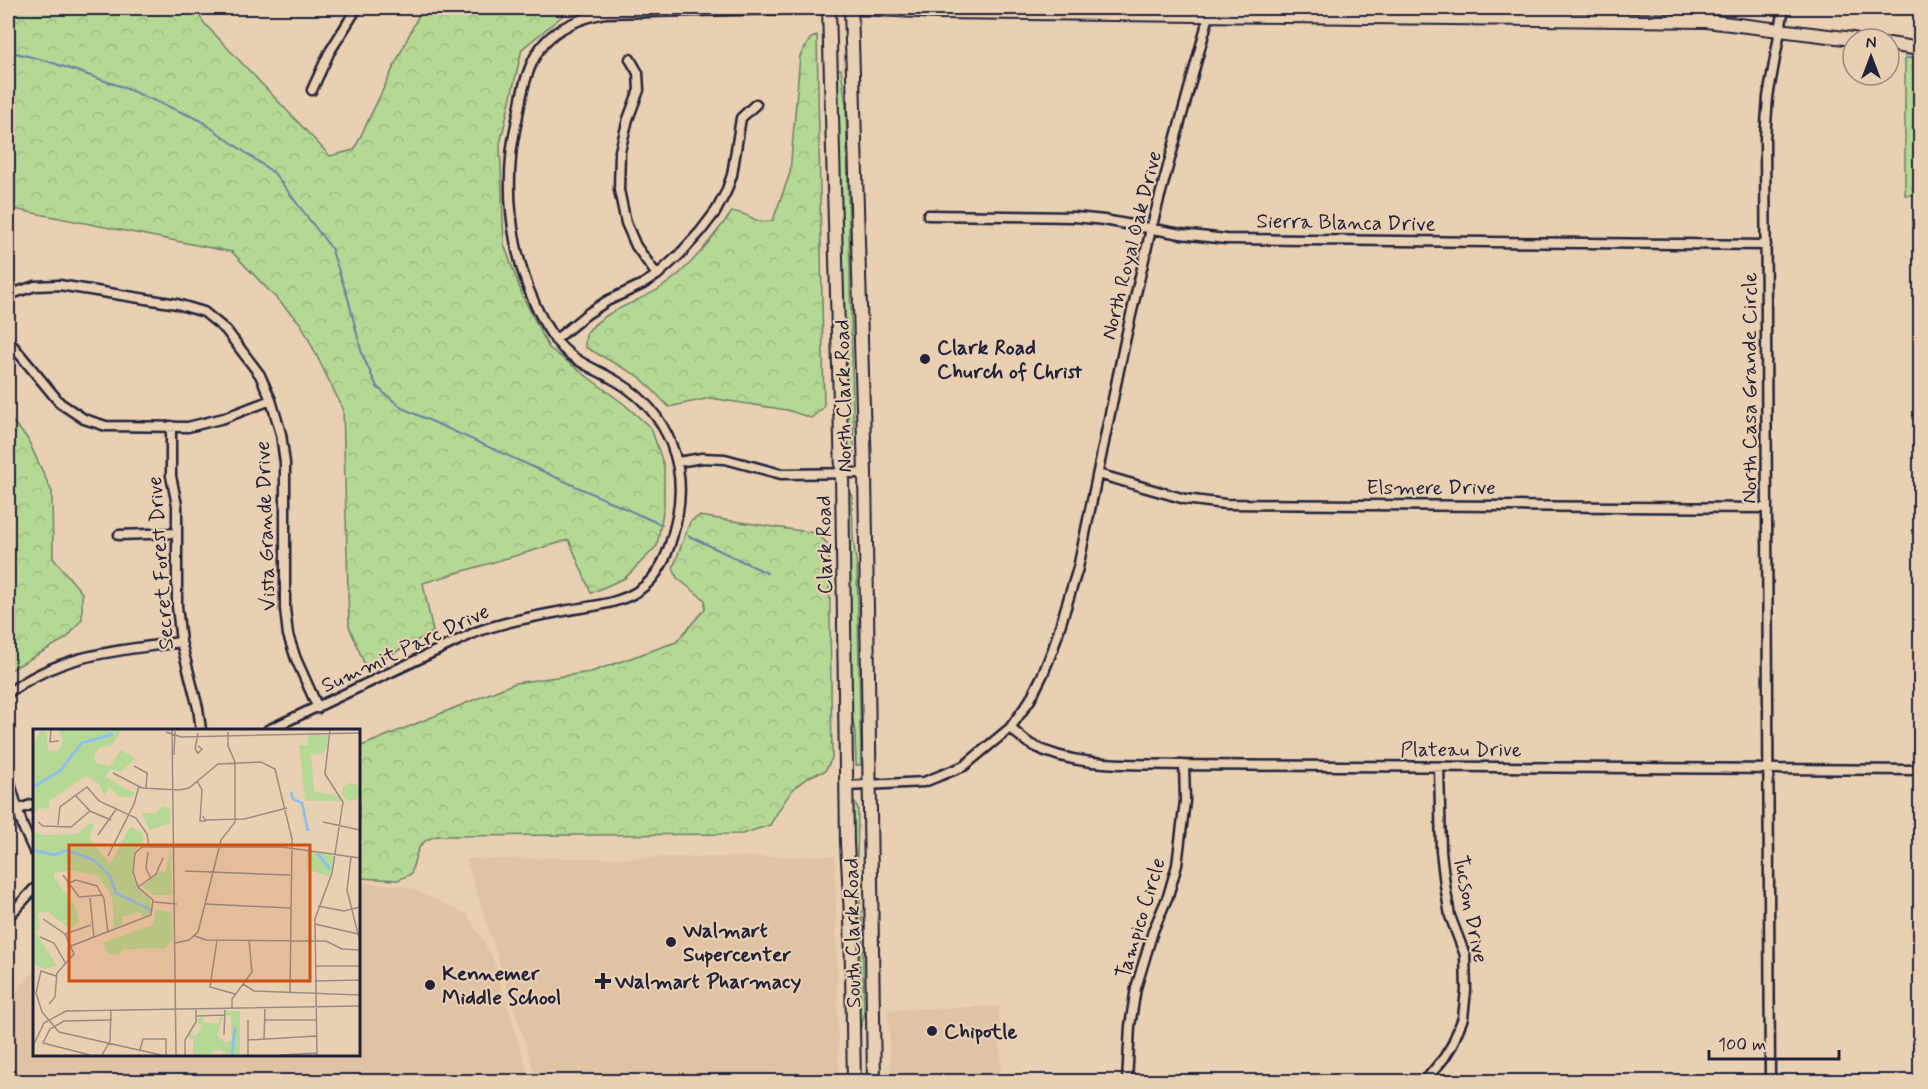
<svg xmlns="http://www.w3.org/2000/svg" width="1928" height="1089" font-family="Mynerve,sans-serif">
	<style>
		.built { fill: #e0c2a4 }
		.green { fill: #b5d994; stroke: #6c7e68; stroke-width: 1.5 }
		.forest { fill: url(#forest-crowns); stroke: #6c7e68; stroke-width: 1.5 }
		.park { fill: url(#park-tufts); stroke: #6c7e68; stroke-width: 1.5 }
		.lines { fill: none; stroke-linecap: round; stroke-linejoin: round }
		.stream { stroke: #6381a5; stroke-width: 2 }
		.street-casing { stroke: #22223b; stroke-width: 13 }
		.secondary-casing { stroke: #22223b; stroke-width: 16 }
		.street { stroke: #ead0b2; stroke-width: 8 }
		.secondary { stroke: #ead0b2; stroke-width: 12 }
		.poi-dot { fill: #22223b; stroke: #ead0b2; stroke-width: 2 }
		.labels { text-anchor: middle; stroke-width: 4.5; stroke-linejoin: round; paint-order: stroke }
		.street-label { font-size: 21px; fill: #22223b; stroke: #ead0b2 }
		.poi-label { font-size: 21px; font-weight: bold; fill: #22223b; stroke: #ead0b2; text-anchor: start }
		.inset-river { fill: none; stroke: #8fc0eb; stroke-width: 3 }
		.inset-road { fill: none; stroke: #9a8a82; stroke-width: 1.5 }
		.view { fill: #ca5113; fill-opacity: 0.15; stroke: #ca5113; stroke-width: 3 }
		.inset-edge { fill: none; stroke: #22223b; stroke-width: 3 }
	</style>
	<defs>
		<pattern id="forest-crowns" width="20" height="18" patternUnits="userSpaceOnUse" patternTransform="scale(1.5)"><rect width="20" height="18" fill="#b5d994"/><path d="M2 6a3 3 0 1 1 6 0M12 15a3 3 0 1 1 6 0" fill="none" stroke="#9bba80"/></pattern>
		<pattern id="park-tufts" width="24" height="20" patternUnits="userSpaceOnUse" patternTransform="scale(1.5)"><rect width="24" height="20" fill="#b5d994"/><path d="M3 7l-1-3M5 7V3M7 7l1-3M15 17l-1-3M17 17v-4M19 17l1-3" fill="none" stroke="#9bba80"/></pattern>
	</defs>
	<rect width="100%" height="100%" fill="#ead0b2"/>
	<filter id="ink" filterUnits="userSpaceOnUse"><feTurbulence type="fractalNoise" baseFrequency=".0167" numOctaves="2"/><feDisplacementMap in="SourceGraphic" scale="12" xChannelSelector="R" yChannelSelector="G"/><feConvolveMatrix kernelMatrix="1 2 1 2 8 2 1 2 1" color-interpolation-filters="sRGB"/></filter>
	<g filter="url(#ink)">
		<!-- built -->
		<path class="built" d="M835,856L839,1081H536L535,1074L466,859Z
			M359,882L408,887L468,915L493,958L530,1081H8V1000L34,971V1054H358Z
			M999,1006L1001,1081H891L888,1010Z"/>
		<!-- green -->
		<path class="green" d="M841,69L846,105L854,447L853,454L846,455L835,70Z
			M847,493H850L852,496L853,537L857,568L861,765H856L855,732L851,708Z
			M855,803L858,808L857,867L862,924L864,1016L861,1027H857L851,881L853,807Z"/>
		<!-- forest -->
		<path class="forest" d="M8,8H195L204,23L330,156L354,150L422,8H572L522,49L500,144L504,244L523,297L549,348L624,404L651,428L664,466V506L657,546L625,578L591,593L569,540L423,583L433,632L366,668L349,626L343,409L301,324L232,252L8,208Z
			M817,35L824,407L811,418L787,410L710,398L669,407L640,377L585,347C585,342 585,337 587,333C602,311 641,301 662,287C691,268 711,239 732,212C748,211 757,227 773,220L790,173L800,56L810,39Z
			M8,416L27,438L52,492L53,558L82,593V619L67,638L9,671Z
			M699,516L816,533L829,545L832,758L825,771C792,780 787,798 770,825L742,834L438,836C415,841 417,854 411,874L398,880L359,878V747L515,683L591,672L676,642L705,609V600L677,578L673,568L690,522Z"/>
		<!-- park -->
		<path class="park" d="M1905,50L1920,53V195H1905Z"/>
		<g class="lines">
			<!-- stream -->
			<path class="stream" d="M8,51L47,61L120,86L200,120L274,173L331,248L348,298L362,354L377,387L402,408L662,525
				M1907,58L1920,59
				M689,536L767,573"/>
			<!-- street casing -->
			<g class="street-casing">
				<path id="street" d="M630,59L638,73L639,90L628,119L620,151L619,190L626,223L636,246L657,275
					M312,90L329,53L357,8
					M928,215L1075,217L1104,220L1181,234L1226,239L1766,245
					M8,295L35,286L59,285L177,304L204,312L226,330L260,375L271,400L281,434L285,463V609L288,635L296,659L318,708
					M8,340L60,403L84,419L106,426L188,427L224,418L271,400
					M555,340L587,314L607,301L643,284L657,275L679,255L700,232L716,211L726,192L732,175L741,118L756,104
					M171,426V476L177,505V606L181,642L198,708L201,730
					M678,462L702,458L725,459L781,474L865,473
					M1098,474L1185,499L1225,504L1767,508
					M119,535L177,533
					M8,693C63,653 116,651 181,642
					M1010,728C1017,733 1024,741 1032,745C1077,769 1134,763 1184,765L1920,770
					M268,730L476,632C507,621 537,616 569,610C592,606 618,604 638,591C661,576 669,551 675,526C690,469 669,413 618,382C584,362 567,362 545,324C517,275 506,214 511,157C512,140 517,122 520,104C530,48 549,25 605,13L829,8
					M8,777L23,827L34,851
					M847,786L924,782L964,766L1010,728L1030,700L1043,674L1053,649L1078,568L1125,341L1151,229L1211,8
					M19,809L34,804
					M8,917L34,889
					M1127,1082L1130,1026L1136,988L1153,931L1168,896L1177,865L1185,801L1184,765
					M1424,1082L1444,1058L1452,1045L1463,1018L1466,990L1465,955L1450,916L1445,885L1441,851L1439,767
					M1770,1082L1765,138L1768,97L1784,8"/>
			</g>
			<!-- secondary casing -->
			<g class="secondary-casing">
				<path id="secondary" d="M829,8L842,474L847,843L851,916L854,1082
					M851,8L865,473L874,1082
					M853,8L939,12L1706,21L1853,39
					M1889,44L1920,49"/>
			</g>
			<!-- street -->
			<use href="#street" class="street"/>
			<!-- secondary -->
			<use href="#secondary" class="secondary"/>
		</g>
	</g>
	<!-- markers -->
	<g class="poi-dot">
		<circle cx="925" cy="359" r="6"/>
		<circle cx="671" cy="942" r="6"/>
		<path d="M600 972h6v6h6v6h-6v6h-6v-6h-6v-6h6z"/>
		<circle cx="430" cy="985" r="6"/>
		<circle cx="932" cy="1031" r="6"/>
	</g>
	<g class="labels">
		<!-- street labels -->
		<g class="street-label">
			<text transform="translate(1346 222) rotate(1)" y="7">Sierra Blanca Drive</text>
			<text transform="translate(1131 245) rotate(-76)" y="7">North Royal Oak Drive</text>
			<text transform="translate(1749 388) rotate(-90)" y="7">North Casa Grande Circle</text>
			<text transform="translate(843 396) rotate(-91)" y="7">North Clark Road</text>
			<text x="1431" y="494">Elsmere Drive</text>
			<text transform="translate(265 526) rotate(-92)" y="7">Vista Grande Drive</text>
			<text transform="translate(824 545) rotate(-91)" y="7">Clark Road</text>
			<text transform="translate(160 563) rotate(-94)" y="7">Secret Forest Drive</text>
			<text transform="translate(405 648) rotate(-25)" y="7">Summit Parc Drive</text>
			<text x="1461" y="756">Plateau Drive</text>
			<text transform="translate(1471 909) rotate(79)" y="7">Tucson Drive</text>
			<text transform="translate(1140 918) rotate(-73)" y="7">Tampico Circle</text>
			<text transform="translate(852 933) rotate(-91)" y="7">South Clark Road</text>
		</g>
		<!-- poi labels -->
		<g class="poi-label">
			<text x="937" y="354">Clark Road<tspan x="937" dy="24">Church of Christ</tspan></text>
			<text x="683" y="937">Walmart<tspan x="683" dy="24">Supercenter</tspan></text>
			<text x="442" y="980">Kennemer<tspan x="442" dy="24">Middle School</tspan></text>
			<text x="615" y="988">Walmart Pharmacy</text>
			<text x="944" y="1038">Chipotle</text>
		</g>
	</g>
	<!-- overview -->
	<g transform="translate(33 729)">
		<rect width="327" height="327" fill="#ead0b2"/>
		<path d="M309 63a9 9 0 1 1 18 0a9 9 0 1 1-18 0Z" fill="#b5d994"/>
		<path d="M9,1L14,5L15,22L26,21L30,12L26,1H89L78,17L66,19L61,28L63,34L77,37L88,21L102,29L88,43L78,40L72,48L101,64L100,68H87L76,58L72,67L66,55L53,47L16,72V80L7,79L0,85V14ZM275,6H295L296,11L291,24L278,26L281,62L309,68V72H272L266,16H275ZM129,77L137,80V94L117,101L108,83L122,85ZM57,94L61,96L56,109L77,135L97,98L109,103L111,112L101,122L99,146L104,159L117,169L118,184L110,190L107,183L89,188L90,195L81,199L79,167L65,147L37,141L22,144L21,149L42,177L46,193L37,200L15,183L4,184L7,198L3,204L24,237L11,240L0,234V102L10,106L44,105ZM138,120L139,166H119L109,157L127,142L132,143ZM123,180L139,184L140,210L132,219L91,220L85,226L76,225L69,214L120,196Z" fill="#b5d994"/>
		<path d="M274,122L301,127L297,148L274,140ZM193,282H207V326H194L188,321H181L178,326H160V310L154,309L157,304L162,308L167,301L169,297L164,293L167,288H170V294H186L187,288H190L184,306L192,314L199,311L198,286H193Z" fill="#b5d994"/>
		<path class="inset-river" d="M0,58L27,42L49,14L80,5M258,63L260,70L269,74L275,102M0,121L21,126L34,121L61,131L77,147L83,164L118,181M284,124L297,140M199,326L202,298"/>
		<path class="inset-road" d="M18,1L17,13L26,12M139,1L143,326M133,3L148,8L327,4M165,17L169,20L165,24L162,20L165,4M141,26L142,2M101,37L114,44L113,60M80,44L109,59L146,61L156,59L185,35L228,33L242,40L259,110L257,263M164,52L169,61L167,92H173M43,67L57,82L78,91M170,87L172,91L211,90L254,79M5,93L10,97L38,98L57,82M290,93L327,101M25,96L27,78L54,58L66,72L103,89L114,105L116,117M65,106L84,79M115,123L113,139L118,150M75,127L101,75L106,57M318,128L314,161L327,213M152,142L257,146M30,146L46,168L70,166M34,155L43,151L64,157L71,170L75,204M105,158L123,145L130,129M57,169L61,209M121,173L144,175M173,175L257,179M285,177L311,182L327,178M10,190L32,205L41,225L24,244L22,268L16,275M282,195L325,205M32,205L58,196M162,207L173,211L293,212L309,220L327,221M7,208L21,214L33,235M184,211L177,258L202,265M142,214L156,211L165,203L188,111L202,93V33L195,17V3M38,217L118,186L120,171L105,158L100,143L102,124L109,118H249L327,129M282,237H327M23,247L8,242L3,264L9,283L26,303L128,326M282,252L327,251M210,255L221,262L327,266M199,279V270L219,243L216,211M164,287L192,286M215,291V326M231,291H283M191,306L192,281M215,311L283,307M231,311L232,280M0,317L11,294L33,282L327,277M107,321L110,310H133V326M57,326L10,314L17,300L31,292L79,291M69,326L77,312L78,281M152,326V311L163,293V279M247,326L284,324M284,326L282,190L299,144L310,73L292,45L297,1"/>
		<path class="view" d="M36,116H277V252H36Z"/>
		<rect width="327" height="327" class="inset-edge"/>
	</g>
	<!-- margin -->
	<rect width="1928" height="1089" fill="none" stroke="#ead0b2" stroke-width="30"/>
	<rect x="15" y="15" width="1898" height="1059" fill="none" stroke="#22223b" stroke-width="2" filter="url(#ink)"/>
	<!-- north arrow -->
	<g transform="translate(1871 57)"><circle r="28" fill="#ead0b2" stroke="#9a8a82" stroke-width="1.5"/>
	<path d="M0-4.5L10 22L0 15L-10 22Z" fill="#22223b"/>
	<text y="-9" font-size="16" font-weight="bold" text-anchor="middle" fill="#22223b">N</text>
	</g>
	<!-- scale -->
	<path d="M1709 1050v9h130v-9" fill="none" stroke="#22223b" stroke-width="3"/>
	<text x="1718" y="1050" font-size="18" fill="#22223b" stroke="#ead0b2" stroke-width="4.5" paint-order="stroke">100 m</text>
</svg>
